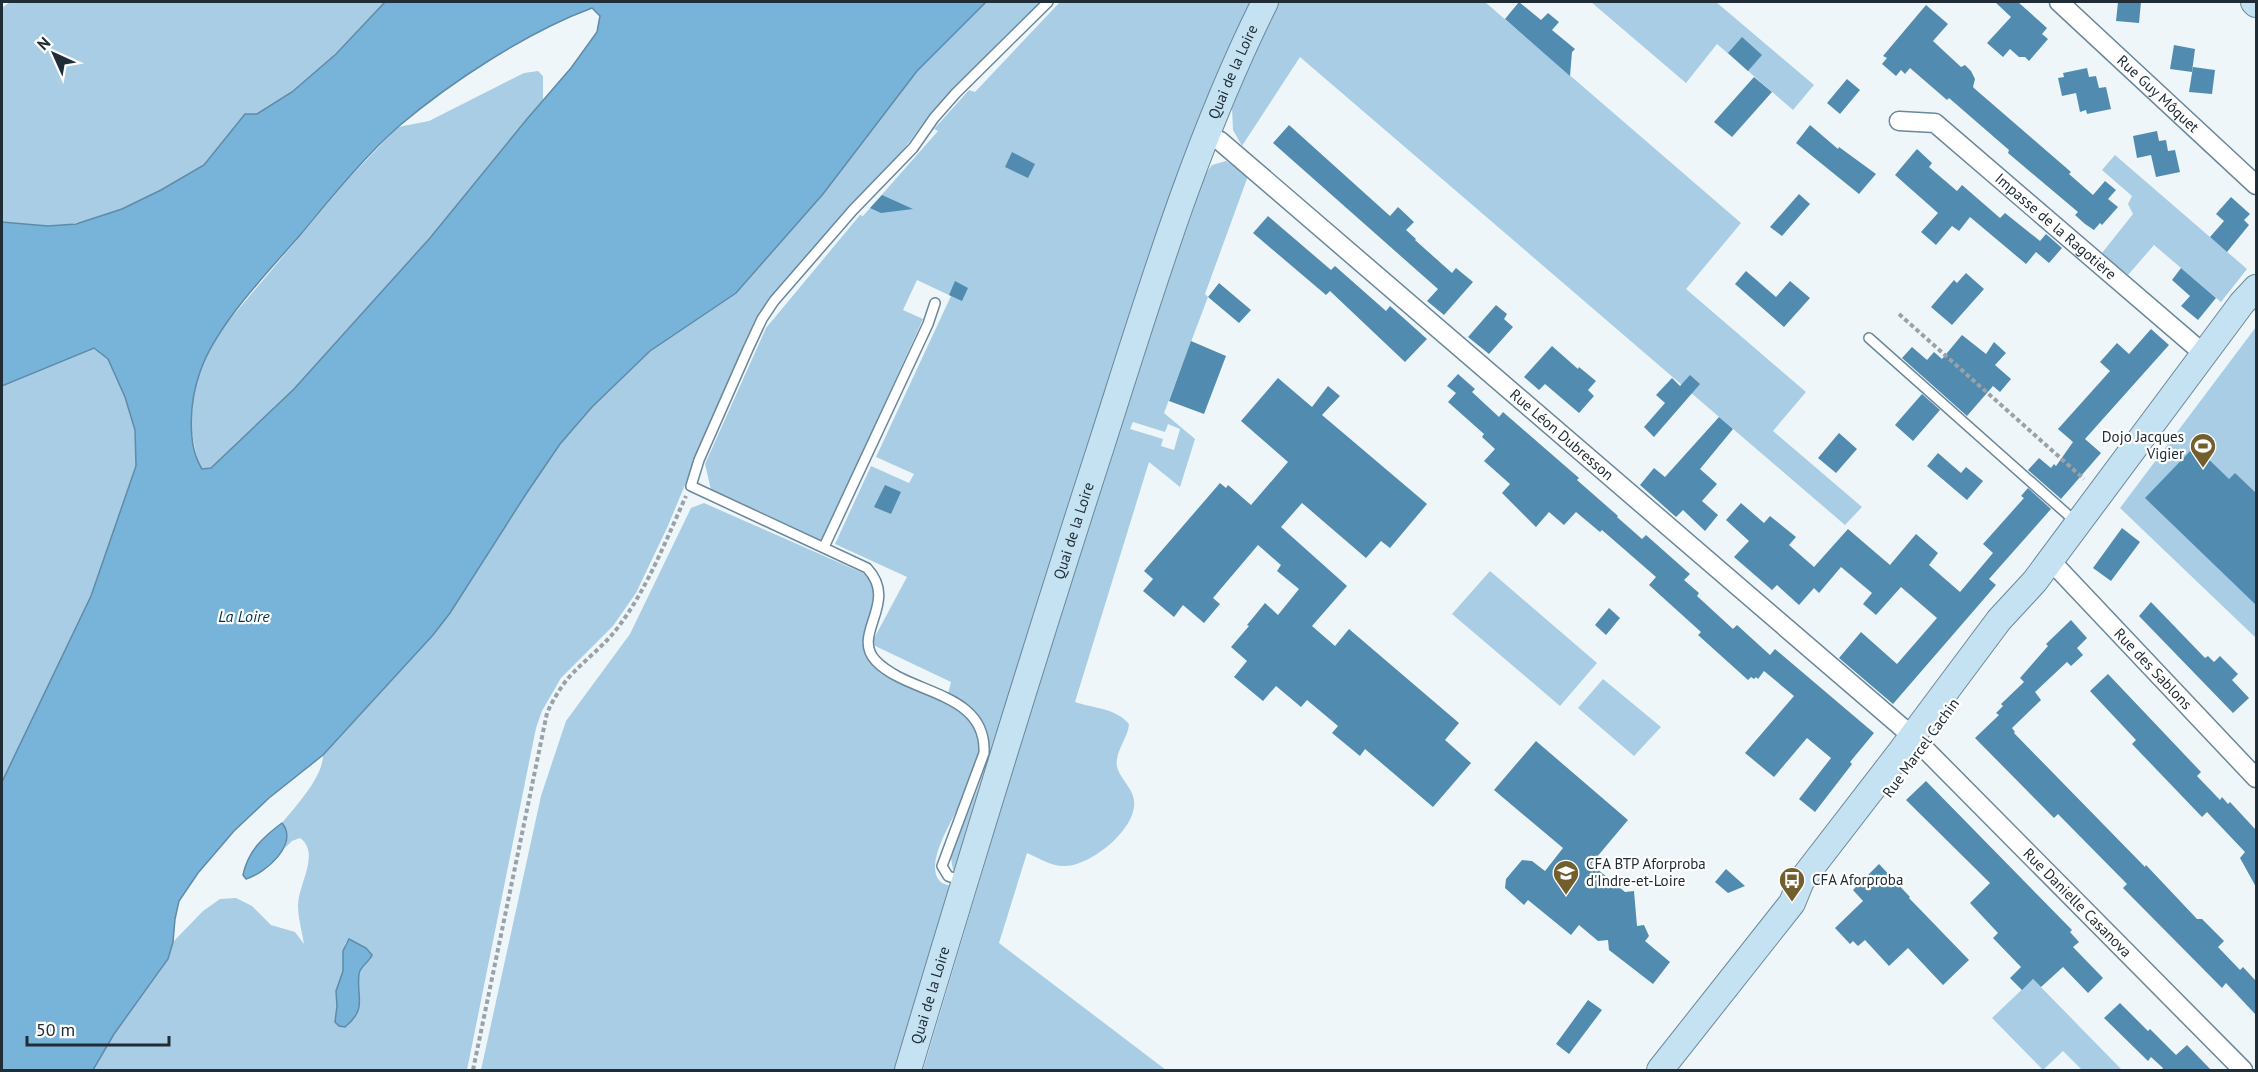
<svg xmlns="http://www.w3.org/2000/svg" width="2258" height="1072" font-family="'PT Sans',sans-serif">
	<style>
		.green { fill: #a8cde5; fill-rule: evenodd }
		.water { fill: #78b3d9; stroke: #5e8ba8; stroke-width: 1.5; fill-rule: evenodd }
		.building { fill: #518cb0 }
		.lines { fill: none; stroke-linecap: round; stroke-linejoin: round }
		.lane-casing { stroke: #6a889c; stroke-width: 12 }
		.street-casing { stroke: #6a889c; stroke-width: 21 }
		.secondary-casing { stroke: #6a889c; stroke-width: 28 }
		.path { stroke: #99a2a8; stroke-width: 4; stroke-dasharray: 4.5 3; stroke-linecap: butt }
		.lane { stroke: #fff; stroke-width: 9 }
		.street { stroke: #fff; stroke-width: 18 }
		.secondary { stroke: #c5e2f2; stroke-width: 26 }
		.labels { text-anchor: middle; stroke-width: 4.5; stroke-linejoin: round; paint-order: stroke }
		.street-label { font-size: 15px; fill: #212d36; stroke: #fff }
		.poi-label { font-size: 15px; fill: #212d36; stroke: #fff; text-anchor: start }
		.water-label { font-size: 16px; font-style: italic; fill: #01354e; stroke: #fff }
	</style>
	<rect width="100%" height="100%" fill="#eff6fa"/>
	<!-- green -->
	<path class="green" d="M10,2H385C346,43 308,88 257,114C254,114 251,113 248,114C236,118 217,155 204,166C168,192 92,227 47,226C32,226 17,223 2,222V8Z
		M986,2H1042L929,115L904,149L837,220L780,288L760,314L747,337L667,528L636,593L613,626L561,678L542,711L536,728L467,1070H93L114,1034L158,974L168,959L173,942L203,911L220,899L236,898L252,906L271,925L295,932L304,944C302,931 298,918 298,905C298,885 321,853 300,838L292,841L285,848C288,838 289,832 282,823C296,806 323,777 323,755L433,635L450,613L526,494L560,444L592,407L650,351L736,293L823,194L917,71ZM349,939L371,959L360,970L335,1021L337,1006L336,991L343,971L345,944Z
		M1060,2H1253L956,874L953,870L951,858C958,827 1000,756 986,728C978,712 963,703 948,694L951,682L871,644L907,577L835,544L871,466L909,483L914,474L876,457L951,296L917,280L903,310L923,319L822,541L711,490L705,464L766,328L860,215L863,216L938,131L934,129L969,90L975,92Z
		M1279,2H1485L1741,223L1686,289L1806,392L1773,431L1862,507L1845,525L1300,57L1242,146L1233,130L1232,108L1256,49Z
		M1591,2H1716L1814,85L1793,110L1717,44L1686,83Z
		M538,71L543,76V100L430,238L294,389L211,468L202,469L198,462L191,429V400L200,370L220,331L350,177L398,127L429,121L524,73Z
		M2115,155L2247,269L2221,302L2154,245L2128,275L2102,253L2133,214L2128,204L2132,196L2102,170Z
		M1226,161L1248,176L1205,294L1208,297L1164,413L1195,439L1180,487L1149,462L1075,702C1092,708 1116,708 1129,724C1128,737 1119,746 1117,759C1114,775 1132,785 1134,800C1138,828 1092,865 1066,866C1052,867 1039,858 1027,853L999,943L1166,1070H923L1076,558L1170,271L1204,176L1212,165ZM1133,422L1165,432L1168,424L1180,429L1174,450L1161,446L1163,439L1130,429Z
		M2256,327V638L2120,508Z
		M94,348L108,359L125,397L135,430L136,466L91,596L2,782V386Z
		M704,503L865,574L874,588L875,596L871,660C899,701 990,690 978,762C972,775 967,789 961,802C953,819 928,858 937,877C941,885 946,884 952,886L898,1070H481L541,796L566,721L630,634L691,508Z
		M1490,571L1597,663L1560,706L1452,614Z
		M1603,679L1661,727L1634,756L1578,708Z
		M2033,979L2122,1070H2082L2063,1051L2043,1070L1992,1018Z"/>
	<!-- water -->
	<path class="water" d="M385,2H986L917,71L823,194L736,293L650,351L592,407L560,444L526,494L450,613L433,635L323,755L269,798L234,831L198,873L179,901L175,919L173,942L168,959L114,1034L93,1070H2V782L91,596L136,466L135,430L125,397L108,359L94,348L2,386V222L48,226L76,224L122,209L161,190L204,165L245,114H257L292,92L336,54ZM592,8L600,16L597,32L571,68L527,119L430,238L294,389L211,468L202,469C186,443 190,400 200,372C216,325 268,272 301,234C332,197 363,158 399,126C451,82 527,32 592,8Z
		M282,823C299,844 266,873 246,879L243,875C248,851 263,837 282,823Z
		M349,939L366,948L372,955C369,963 360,966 359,974C356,998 368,1008 345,1027L339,1026L335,1022L337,1006L336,991L343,971V951Z"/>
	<!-- building -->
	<path class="building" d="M1519,2L1541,20L1548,13L1559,22L1552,30L1575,49L1572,52L1570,76L1505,19Z
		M1995,2H2018L2047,28L2042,34L2048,39L2029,61L2025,57H2019L2010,49L2003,57L1987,43L2011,17Z
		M2118,2H2141L2139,23L2116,21Z
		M1926,5L1948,24L1933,41L1961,67L1965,65L1971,71L1975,79L1973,87L1975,89L2071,172L2069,174L2093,195L2105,181L2116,190L2108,199L2118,207L2102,225L2100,223L2094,230L2085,224L2075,215L2078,212L2008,153L2009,150L1949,98L1947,100L1910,68L1905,74L1901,70L1896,76L1882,64L1887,58L1883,56Z
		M1742,37L1762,55L1748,71L1728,53Z
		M2174,45L2195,49L2192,72L2170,69Z
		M2193,67L2215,70L2212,94L2189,92Z
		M2087,68L2089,77L2096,76L2099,88L2106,87L2111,109L2087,114L2086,110L2080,112L2076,93L2062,96L2058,78L2064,77L2063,73Z
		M1754,77L1772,92L1732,137L1714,122Z
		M1847,79L1860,90L1840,114L1827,103Z
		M1289,125L1390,216L1398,207L1414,222L1406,230L1416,239L1415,240L1452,273L1456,268L1473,282L1444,315L1427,301L1438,289L1273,143Z
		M1810,125L1838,149L1839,147L1876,174L1859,194L1796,143Z
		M2157,131L2159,141L2166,140L2168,151L2175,150L2180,172L2156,177L2151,155L2137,158L2133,136Z
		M1917,149L1932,163L1929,167L1957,191L1962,185L2000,218L2005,213L2040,241L2046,234L2062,248L2049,263L2036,252L2026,264L1970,217L1959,231L1952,226L1936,245L1921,232L1938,213L1895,175Z
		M1012,152L1035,164L1028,178L1005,167Z
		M1799,194L1810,204L1782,236L1770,227Z
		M882,195L913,209L881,213L870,208Z
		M2231,197L2250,214L2244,220L2249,225L2227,252L2210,237L2224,221L2216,214Z
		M1268,216L1331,270L1335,266L1386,311L1390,306L1427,339L1405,362L1330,291L1326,295L1253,233Z
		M2181,268L2216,298L2198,320L2181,306L2190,296L2172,280Z
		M1746,271L1776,297L1790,281L1810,298L1784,327L1735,284Z
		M1966,273L1984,289L1952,325L1931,307L1954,280L1957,283Z
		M955,281L968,288L962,301L949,295Z
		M1219,283L1251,310L1239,323L1208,297Z
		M1496,305L1507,314L1504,319L1513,327L1489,354L1468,337Z
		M2151,329L2169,345L2085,439L2101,453L2061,499L2060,498L2028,470L2039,458L2051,468L2054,464L2056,466L2073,442L2058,429L2110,371L2100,362L2117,343L2129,354Z
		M1962,335L1986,354L1994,342L2006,353L1995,365L2011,379L2000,392L1993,386L1967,416L1902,358L1912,347L1927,360L1934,352L1942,359Z
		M1191,341L1226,356L1204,414L1169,401Z
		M1552,346L1578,369L1579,367L1596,381L1588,390L1594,396L1579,413L1545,384L1539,390L1524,377Z
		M1458,374L1475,389L1472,392L1499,417L1503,412L1579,478L1577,480L1618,516L1617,517L1642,539L1646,535L1690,574L1684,580L1699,593L1697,596L1733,629L1737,625L1770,655L1775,649L1874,733L1850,762L1852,764L1815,812L1799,799L1831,758L1807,738L1774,777L1745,753L1794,696L1764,671L1758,679L1756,677L1754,679L1751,677L1748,680L1698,635L1701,632L1649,585L1656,577L1602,530L1600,532L1576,512L1564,525L1549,512L1536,527L1502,493L1510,484L1484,461L1495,449L1482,437L1484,434L1448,402L1456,393L1447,386Z
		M1690,375L1700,384L1654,437L1644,427L1665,403L1656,395L1672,378L1680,386Z
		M1278,378L1312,407L1328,386L1340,396L1322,415L1427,504L1390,548L1381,541L1366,558L1302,503L1281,527L1347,586L1312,626L1335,646L1349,629L1459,723L1445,740L1471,763L1433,807L1365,749L1360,756L1332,733L1338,726L1307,700L1301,707L1276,686L1263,701L1234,677L1247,661L1231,647L1249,626L1247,625L1265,603L1278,615L1299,589L1277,571L1281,565L1258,545L1213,598L1220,604L1204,623L1183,605L1174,617L1143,591L1153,579L1144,571L1220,483L1226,488L1228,485L1251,505L1288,462L1241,421Z
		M1922,394L1940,410L1913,441L1895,425Z
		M1719,417L1733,429L1700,469L1717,484L1702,501L1718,515L1705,531L1683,510L1676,517L1640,485L1654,468L1665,477Z
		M1839,433L1857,449L1836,473L1818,458Z
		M2195,446L2229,479L2235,473L2256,493V605L2145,498Z
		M1938,453L1961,473L1966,467L1983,481L1967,500L1927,466Z
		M885,485L901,492L891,514L874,507Z
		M2028,488L2051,509L1989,579L1996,585L1893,704L1839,658L1861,632L1897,664L1937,618L1901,587L1876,615L1863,604L1872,593L1841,567L1819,593L1814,588L1799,605L1777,585L1772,590L1734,557L1749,541L1726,520L1741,503L1764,523L1770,516L1796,537L1789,545L1814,567L1848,529L1890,565L1916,534L1938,553L1929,565L1960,592L1993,553L1983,544L2024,498L2021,496Z
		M2122,528L2140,542L2111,581L2093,568Z
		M2151,602L2205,658L2208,656L2214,662L2220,656L2238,674L2232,680L2249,698L2233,713L2139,616Z
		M1609,608L1620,618L1606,635L1595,625Z
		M2071,620L2087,638L2077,648L2083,655L2071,666L2067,662L2035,692L2041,700L2012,728L2015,732L2014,733L2145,867L2146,865L2197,919H2202L2224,941L2218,947L2240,970L2243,967L2256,981V1015L2226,983L2222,988L2123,888L2127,884L2058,814L2054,818L1975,738L1999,715L1996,713L2003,706L2001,704L2024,682L2020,678L2048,646L2046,644Z
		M2108,674L2201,772L2197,776L2220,800L2222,797L2228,804L2230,802L2256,830V887L2240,858L2245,852L2207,812L2202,817L2132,744L2136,740L2090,691Z
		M1536,741L1628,820L1591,864L1625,892L1634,891L1637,926L1644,925L1649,936L1645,941L1670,962L1653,984L1609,950L1608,940L1598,941L1579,925L1571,935L1528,900L1524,905L1505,888L1506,879L1522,860L1532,861L1545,871L1563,848L1494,790Z
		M1926,781L2072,930L2070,932L2079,942L2073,947L2103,978L2088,993L2063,967L2041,987L2033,979L2022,990L2010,978L2021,967L1993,938L1998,933L1970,903L1990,883L1906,800Z
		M1879,864L1910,897L1909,898L1969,960L1943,985L1908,948L1889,966L1865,940L1858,946L1853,941L1850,944L1835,928L1863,901L1853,890Z
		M1726,869L1745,886L1728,893L1715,882Z
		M1588,1000L1602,1010L1569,1054L1556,1044Z
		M2120,1003L2148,1031L2150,1029L2176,1055L2187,1045L2212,1071H2161L2163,1068L2151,1057L2148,1061L2104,1018Z"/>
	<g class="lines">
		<!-- lane casing -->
		<g class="lane-casing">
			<path id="lane" d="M1869,338L2076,522
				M824,547L928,324L935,303
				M962,881L948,876L942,866L984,753C987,691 909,695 876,661C850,634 900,603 867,568L691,486L699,460L748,349L762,319L774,301L853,210L913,148L934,118L956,93L1048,2"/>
		</g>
		<!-- street casing -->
		<g class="street-casing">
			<g id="street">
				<path id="s1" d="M2059,2L2256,185"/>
				<path id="s2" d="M1899,121L1935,123L2204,354"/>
				<path id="s3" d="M1208,135L1220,141L1912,736L2243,1070"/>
				<path id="s4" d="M2050,560L2256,778"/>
			</g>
		</g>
		<!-- secondary casing -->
		<g class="secondary-casing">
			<g id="secondary">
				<path d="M2254,2L2256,4"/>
				<path id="s5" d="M908,1070C971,859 1036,647 1104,437C1151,290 1196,140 1265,2"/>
				<path d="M1660,1070L1792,903L1801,881L1899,754L1999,620L2035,581L2242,303L2256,288"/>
			</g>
		</g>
		<!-- path -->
		<path class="path" d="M1899,314L2084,479
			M473,1070L547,713C553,700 561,686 571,675C587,658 605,645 619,626C648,587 666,540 686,496"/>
		<!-- lane -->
		<use href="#lane" class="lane"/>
		<!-- street -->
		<use href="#street" class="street"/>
		<!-- secondary -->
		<use href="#secondary" class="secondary"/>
	</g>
	<!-- icons -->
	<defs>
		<g id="stadium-pin" transform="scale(1.35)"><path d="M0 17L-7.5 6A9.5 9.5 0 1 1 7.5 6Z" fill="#735f2e" stroke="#fff"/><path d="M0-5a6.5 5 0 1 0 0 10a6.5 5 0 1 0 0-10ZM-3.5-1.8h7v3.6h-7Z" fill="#fff"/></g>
		<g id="university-pin" transform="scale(1.35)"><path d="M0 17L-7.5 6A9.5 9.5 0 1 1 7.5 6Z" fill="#735f2e" stroke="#fff"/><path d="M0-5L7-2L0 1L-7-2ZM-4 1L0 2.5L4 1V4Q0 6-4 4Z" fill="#fff"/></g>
		<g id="bus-pin" transform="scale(1.35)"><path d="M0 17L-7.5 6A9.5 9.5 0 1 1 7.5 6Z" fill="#735f2e" stroke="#fff"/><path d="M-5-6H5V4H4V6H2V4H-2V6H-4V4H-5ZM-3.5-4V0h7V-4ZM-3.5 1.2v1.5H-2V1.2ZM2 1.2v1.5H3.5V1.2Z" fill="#fff"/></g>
	</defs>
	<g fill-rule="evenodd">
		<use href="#stadium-pin" x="2203" y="446"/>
		<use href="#university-pin" x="1566" y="873"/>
		<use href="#bus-pin" x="1792" y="880"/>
	</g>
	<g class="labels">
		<!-- street labels -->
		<g class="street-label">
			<text dy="5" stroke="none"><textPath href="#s5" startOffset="1050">Quai de la Loire</textPath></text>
			<text dy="5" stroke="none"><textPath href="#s1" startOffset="135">Rue Guy Môquet</textPath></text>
			<text dy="5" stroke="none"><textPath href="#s2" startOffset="195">Impasse de la Ragotière</textPath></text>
			<text dy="5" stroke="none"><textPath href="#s3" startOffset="464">Rue Léon Dubresson</textPath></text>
			<text dy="5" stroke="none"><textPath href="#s5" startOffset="564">Quai de la Loire</textPath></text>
			<text dy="5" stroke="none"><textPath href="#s4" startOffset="150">Rue des Sablons</textPath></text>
			<text transform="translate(1921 748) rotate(-54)" y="5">Rue Marcel Cachin</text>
			<text dy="5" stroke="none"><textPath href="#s3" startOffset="1161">Rue Danielle Casanova</textPath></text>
			<text dy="5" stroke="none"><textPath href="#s5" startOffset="78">Quai de la Loire</textPath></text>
		</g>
		<!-- poi labels -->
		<g class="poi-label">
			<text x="2184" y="442" text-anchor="end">Dojo Jacques<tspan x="2184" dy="17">Vigier</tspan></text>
			<text x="1586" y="869">CFA BTP Aforproba<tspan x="1586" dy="17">d'Indre-et-Loire</tspan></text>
			<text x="1812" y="885">CFA Aforproba</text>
		</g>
		<!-- water labels -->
		<g class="water-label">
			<text x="244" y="622">La Loire</text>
		</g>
	</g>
	<!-- border -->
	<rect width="2258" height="1072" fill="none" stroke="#212d36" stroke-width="6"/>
	<!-- north arrow -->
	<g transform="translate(54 54) rotate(315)" stroke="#ffffff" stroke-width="4.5" paint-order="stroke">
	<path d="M0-4.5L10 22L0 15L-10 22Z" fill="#212d36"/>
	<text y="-9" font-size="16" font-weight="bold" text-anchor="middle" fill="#212d36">N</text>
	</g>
	<!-- scale -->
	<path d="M27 1036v9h142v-9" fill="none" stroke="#212d36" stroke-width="3"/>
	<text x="36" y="1036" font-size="18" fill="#212d36" stroke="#ffffff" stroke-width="4.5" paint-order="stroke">50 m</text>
</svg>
